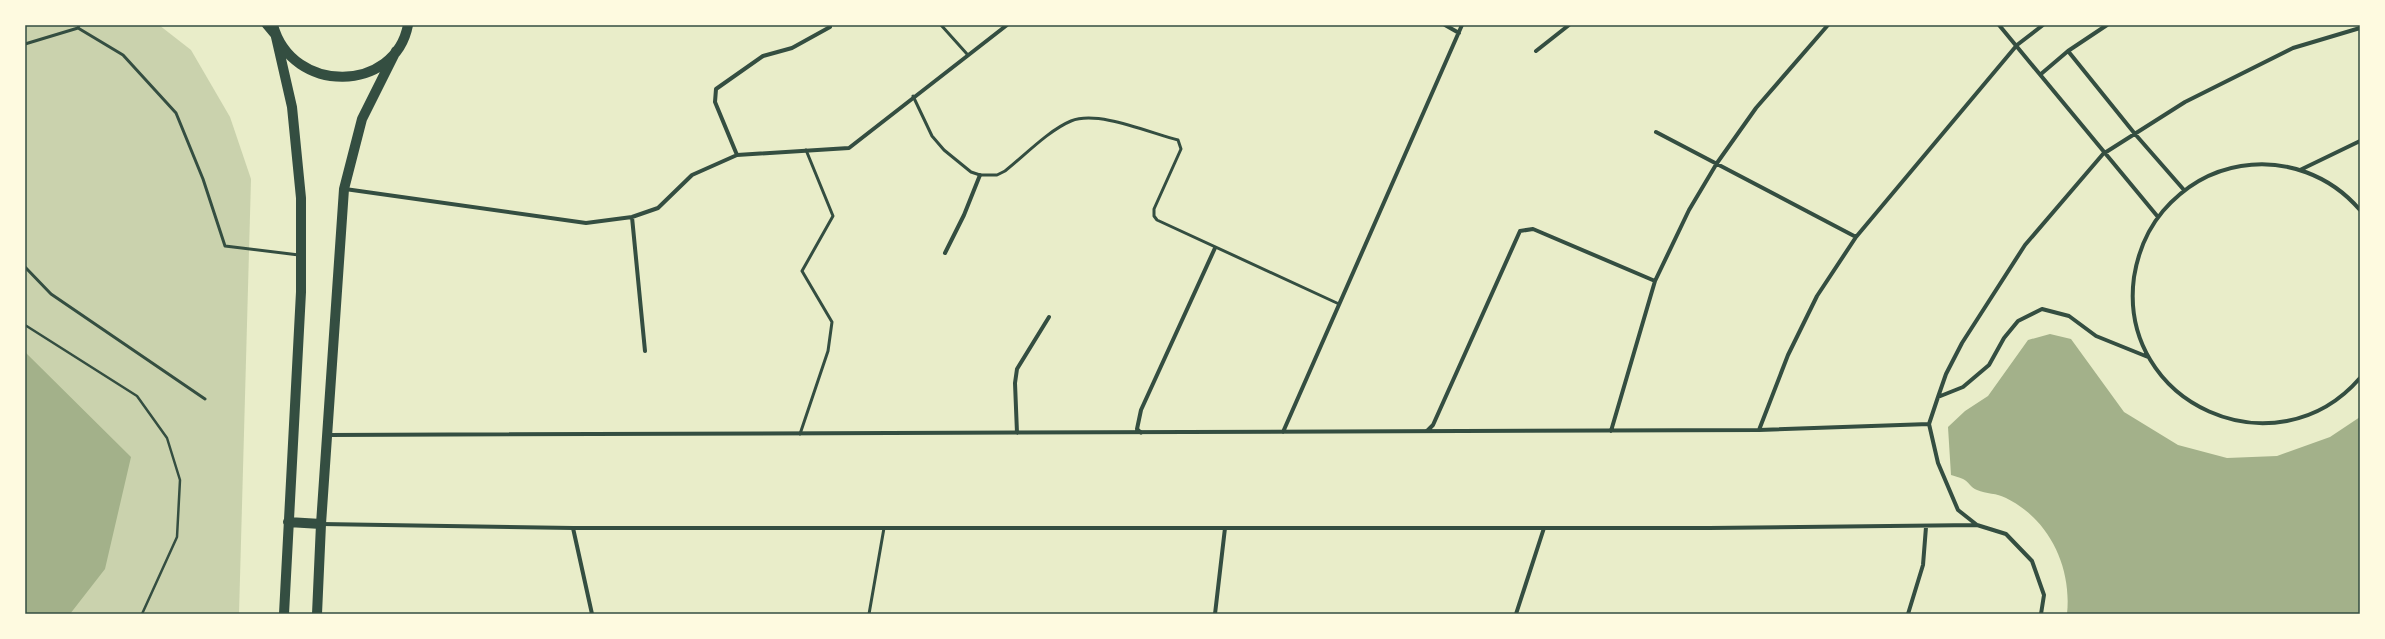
<svg xmlns="http://www.w3.org/2000/svg" width="2385" height="639" font-family="Spectral,serif">
	<style>
		.green { fill: #cad2ad }
		.water { fill: #a3b18a }
		.lines { fill: none; stroke-linecap: round; stroke-linejoin: round }
		.path { stroke: #344e41; stroke-width: 2.5 }
		.service { stroke: #344e41; stroke-width: 3 }
		.minor { stroke: #344e41; stroke-width: 4 }
		.secondary { stroke: #344e41; stroke-width: 8 }
		.primary { stroke: #344e41; stroke-width: 10 }
		.neatline { fill: none; stroke: #344e41; stroke-width: 1.5 }
	</style>
	<rect width="100%" height="100%" fill="#e9edc9"/>
	<!-- green -->
	<path class="green" d="M25,25H159L191,50L230,117L251,179L239,614H25Z"/>
	<!-- water -->
	<path class="water" d="M2050,334L2071,339L2124,412L2178,445L2227,458L2277,456L2330,437L2360,417V614H2067C2072,567 2049,519 2006,498C1997,493 1986,494 1977,490C1971,488 1968,481 1963,479C1959,477 1954,476 1951,475L1948,427L1965,411L1988,396L2028,340Z
		M25,352L131,457L105,569L70,614H25Z"/>
	<g class="lines">
		<!-- path -->
		<path class="path" d="M25,325L137,396L167,438L180,480L177,537L142,614"/>
		<!-- service -->
		<path class="service" d="M79,25L78,28L123,55L176,113L203,179L225,246L299,255
			M941,25L967,54
			M25,44L78,28
			M913,96L932,136L944,150L971,172L980,175H997L1005,171C1024,156 1049,130 1071,121C1098,110 1150,133 1178,140L1181,149L1154,209V216L1157,220L1339,304
			M25,267L51,294L205,399
			M800,434L828,351L832,322L802,271L833,216L806,150
			M869,614L884,528"/>
		<!-- minor -->
		<path class="minor" d="M1445,25L1459,33
			M1999,25L2158,217
			M1536,51L1569,25
			M2068,51L2135,134L2184,190
			M2041,74L2068,51L2107,25
			M1656,132L1856,237
			M737,155L715,102L716,89L763,56L792,48L830,27
			M2300,170L2360,141
			M345,189L586,223L632,217L658,208L692,175L737,155L849,148L1007,25
			M2360,210C2330,175 2286,159 2241,166C2210,171 2183,188 2163,211C2147,230 2138,252 2134,277C2117,404 2276,475 2360,378
			M632,217L645,351
			M945,253L964,215L980,175
			M1938,397L1946,374L1962,343L2025,245L2103,154L2185,102L2293,48L2360,28
			M1759,430L1788,355L1817,296L1856,237L2017,45L2043,25
			M1427,431L1433,425L1520,231L1533,229L1655,281
			M1611,431L1655,281L1689,210L1717,163L1756,108L1828,25
			M1283,432L1462,25
			M1017,433L1015,383L1017,369L1049,317
			M1141,433L1137,429L1141,410L1215,248
			M328,435L1759,430L1929,424
			M321,524L573,528H1709L1977,525
			M573,528L592,614
			M1215,614L1225,528
			M1516,614L1544,528
			M1908,614L1923,565L1926,527
			M2041,614L2044,595L2032,561L2006,534L1977,525L1958,510L1938,463L1929,424L1938,397L1963,387L1989,365L2004,338L2018,321L2042,309L2069,316L2096,336L2148,357"/>
		<!-- secondary -->
		<path class="secondary" d="M266,25L276,37"/>
		<!-- primary -->
		<path class="primary" d="M273,25C292,95 395,93 408,25
			M276,37L292,107L301,198V292L284,614
			M288,522L321,524
			M317,614L321,524L344,189L362,119L396,51"/>
	</g>
	<!-- border -->
	<rect width="2385" height="639" fill="none" stroke="#fefae0" stroke-width="52"/>
	<rect x="26" y="26" width="2333" height="587" class="neatline"/>
</svg>
